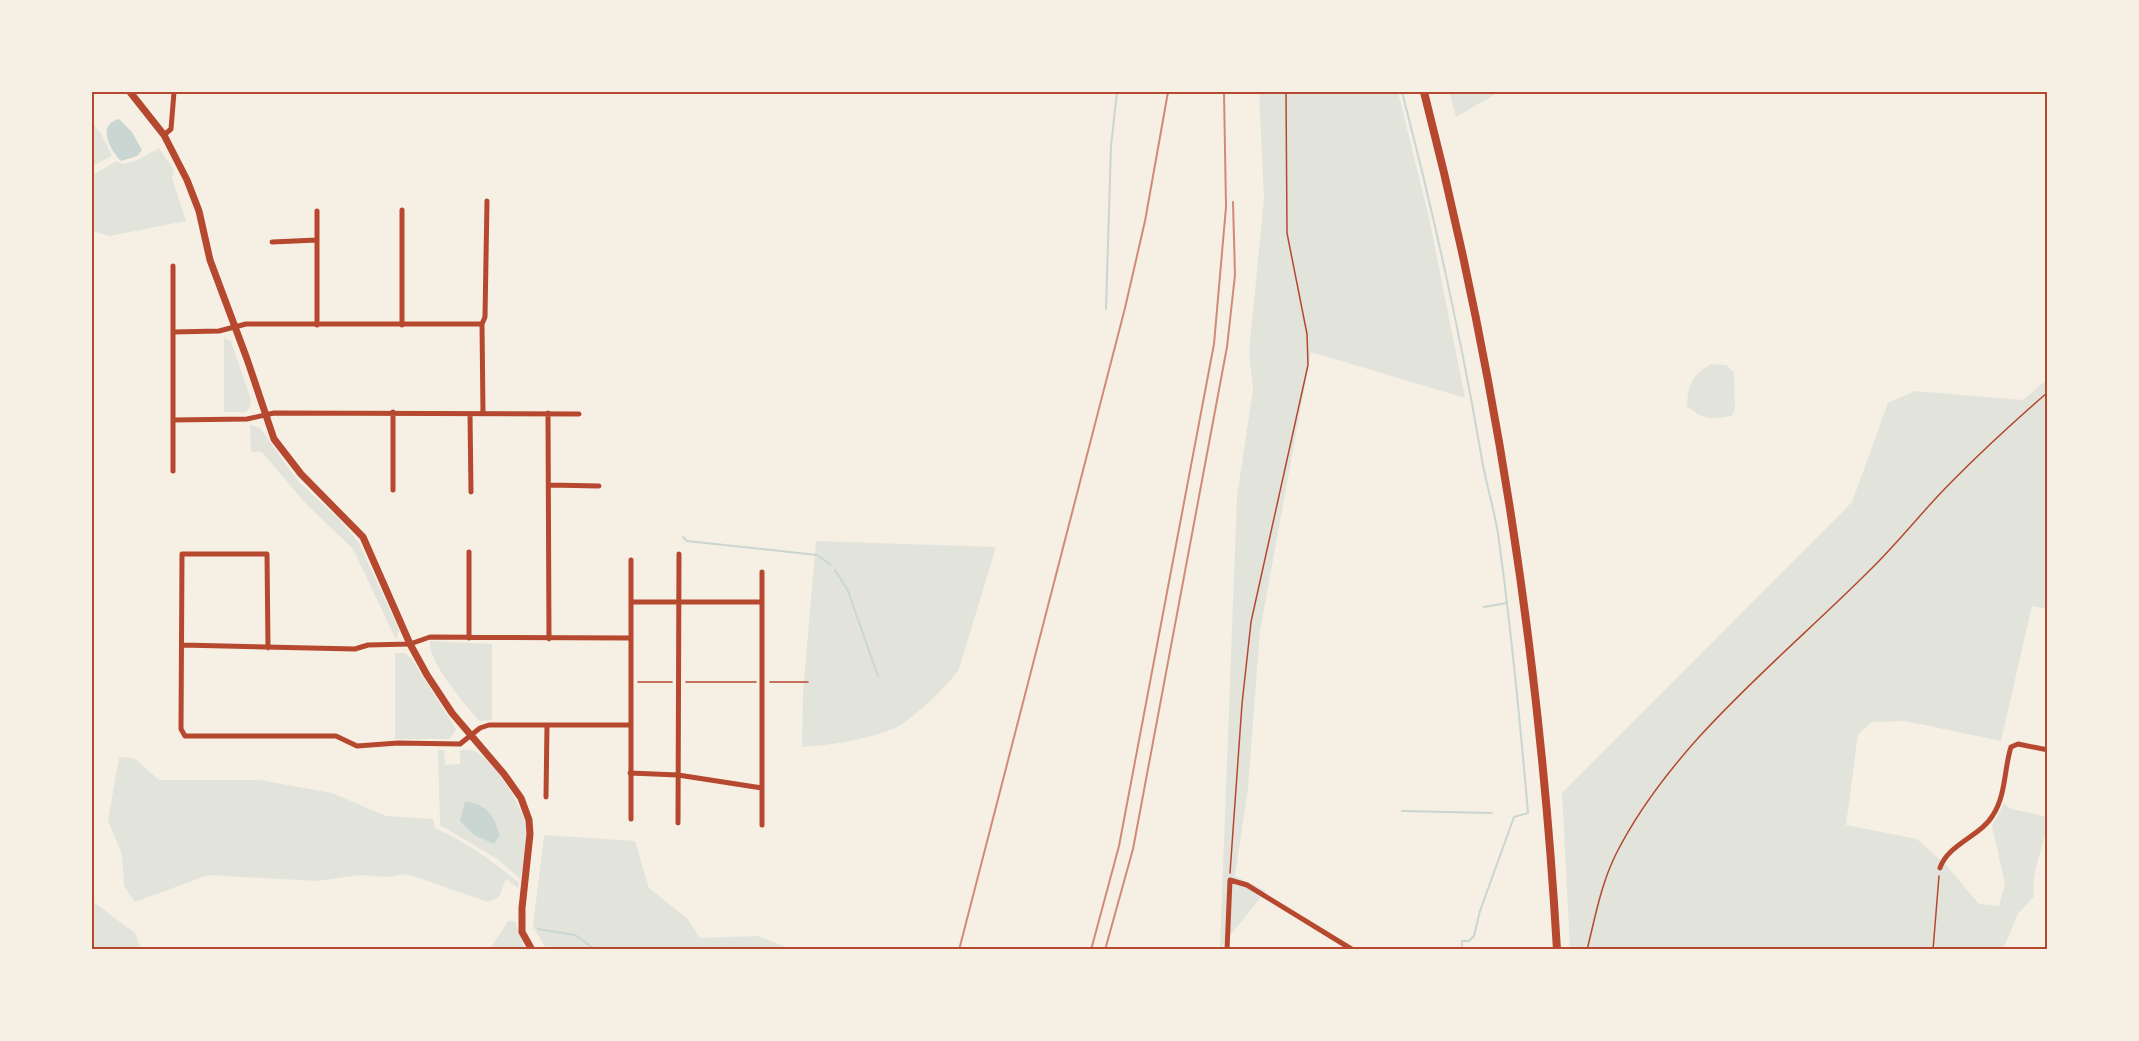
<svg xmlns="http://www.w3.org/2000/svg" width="2139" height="1041" font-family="'Alegreya Sans',sans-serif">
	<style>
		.green { fill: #e2e4dc }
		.water { fill: #c9d6d2 }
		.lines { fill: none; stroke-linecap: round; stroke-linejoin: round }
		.stream { stroke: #c9d6d2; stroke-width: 2 }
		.path { stroke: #b5482f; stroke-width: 1.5 }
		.minor { stroke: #b5482f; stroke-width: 5 }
		.tertiary { stroke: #b5482f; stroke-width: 7 }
		.secondary { stroke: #b5482f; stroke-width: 8 }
		.rail { stroke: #cf8b77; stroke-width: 2 }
		.neatline { fill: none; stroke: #b5482f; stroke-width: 2 }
	</style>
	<rect width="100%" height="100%" fill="#f6efe4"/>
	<!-- green -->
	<path class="green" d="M1259,92H1398L1429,218L1465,398L1311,352L1260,631L1248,788L1235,876L1266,891L1220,948L1237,496L1253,390L1249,352L1264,198Z
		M1449,92H1499L1456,117Z
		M92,123L102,135L112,156L92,166Z
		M159,148L174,170L172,178L186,221L110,236L92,231V175L117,161L122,164L136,161Z
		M224,338L231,341L251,400L250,407L246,412H224Z
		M1711,364L1726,365L1734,372L1735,408L1732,416C1710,419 1704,421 1687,406C1688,384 1692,375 1711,364Z
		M2047,379V609L2032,606L2001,741L1905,721L1872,722L1858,734L1846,825L1917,839L1947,866L1979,904L1999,906L2005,884L1992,826L2004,803L2011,809L2047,817C2047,845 2030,868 2034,896L2018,914L2003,949H1570L1562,793L1852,502L1888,403L1915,391L2023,400Z
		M250,425L260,428L298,481L338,518L359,543L399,630L396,640L353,549L306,504L262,452H251Z
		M816,541L996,547L959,669C950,684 909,723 893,729C865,740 832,745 802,747L803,692Z
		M430,641L492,644V720L479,721C465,704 428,663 430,641Z
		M395,653H405L411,658L456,729L450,739H395Z
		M438,750H444L445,765L460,764V750C464,750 470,749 474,751C494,759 526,811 527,832C528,847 524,863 520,879L499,860L440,825Z
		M119,757L134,758L159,780H260L332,793L386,816L433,819L435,828C466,842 493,861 519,883L518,888L506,879L499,897L488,902L407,874L386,877L361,875L317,881L208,875L135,902L124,886L122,854L108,821Z
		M544,835L635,841L649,888L688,919L700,938L758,936L791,949H546L533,926Z
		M92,901L135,933L141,949H92Z
		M508,921H515L525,949H490Z"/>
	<!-- water -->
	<path class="water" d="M119,119L132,132L142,150L137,156L121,161C110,150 96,125 119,119Z
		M465,801C489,806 492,813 500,835L494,844L474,835L460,821Z"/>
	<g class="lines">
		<!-- stream -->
		<path class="stream" d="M1402,92C1433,211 1460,332 1481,454C1485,481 1494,507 1498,534C1511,626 1520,720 1528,813L1514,817L1480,911L1474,936L1469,941H1462V950
			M1106,309L1111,146L1117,92
			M683,537L687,541L817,555L831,565
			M835,570L848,591L878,676
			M1484,607L1507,603
			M1402,811L1492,813
			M538,929L575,935L596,950"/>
		<!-- path -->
		<path class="path" d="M638,682H672
			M686,682H756
			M770,682H808
			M1230,873L1242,704L1251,622L1308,365L1307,334L1287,233L1286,92
			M1587,950C1595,918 1601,884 1616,854C1672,743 1781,659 1868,572C1892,549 1913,523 1936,498C1971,461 2009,426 2048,392
			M1933,950L1939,876"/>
		<!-- minor -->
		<path class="minor" d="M164,135L171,129L174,92
			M272,242L317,240
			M482,324H246L219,331L173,332V420L247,419L274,413L579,414
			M317,325V211
			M402,325V210
			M173,332V266
			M393,412V490
			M548,413L549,639
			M470,414L471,492
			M483,414L482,324L485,317L487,201
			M173,471V420
			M549,485L599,486
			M631,602H762
			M469,638V552
			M182,645L355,649L368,645L410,644L430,637L631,638
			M268,648L267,554H182L181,729L185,736H336L357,746L398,743L460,744L480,728L489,725H631
			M630,773L678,775L762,788
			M546,797L547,725
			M631,819V560
			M678,823L679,554
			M762,825V572
			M1940,868C1948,844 1981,836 1993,815C2006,795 2004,769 2011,747L2018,744L2048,750
			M1227,950L1230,880L1247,885L1353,950"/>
		<!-- tertiary -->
		<path class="tertiary" d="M130,92L164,135L187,180L199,211L210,260L247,359L274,439L301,474L363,537L410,644L427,675L452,713L504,774L521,798L529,820L530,834L522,908V932L532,950"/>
		<!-- secondary -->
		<path class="secondary" d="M1424,92C1497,375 1540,658 1557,950"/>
		<!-- rail -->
		<path class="rail" d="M959,950L1125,308L1145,221L1168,92
			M1091,950L1119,846L1214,344L1226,207L1224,92
			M1105,950L1133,849L1227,347L1235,275L1233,202"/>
	</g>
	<!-- border -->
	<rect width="2139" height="1041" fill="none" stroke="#f6efe4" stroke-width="186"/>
	<rect x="93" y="93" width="1953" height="855" class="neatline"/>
</svg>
